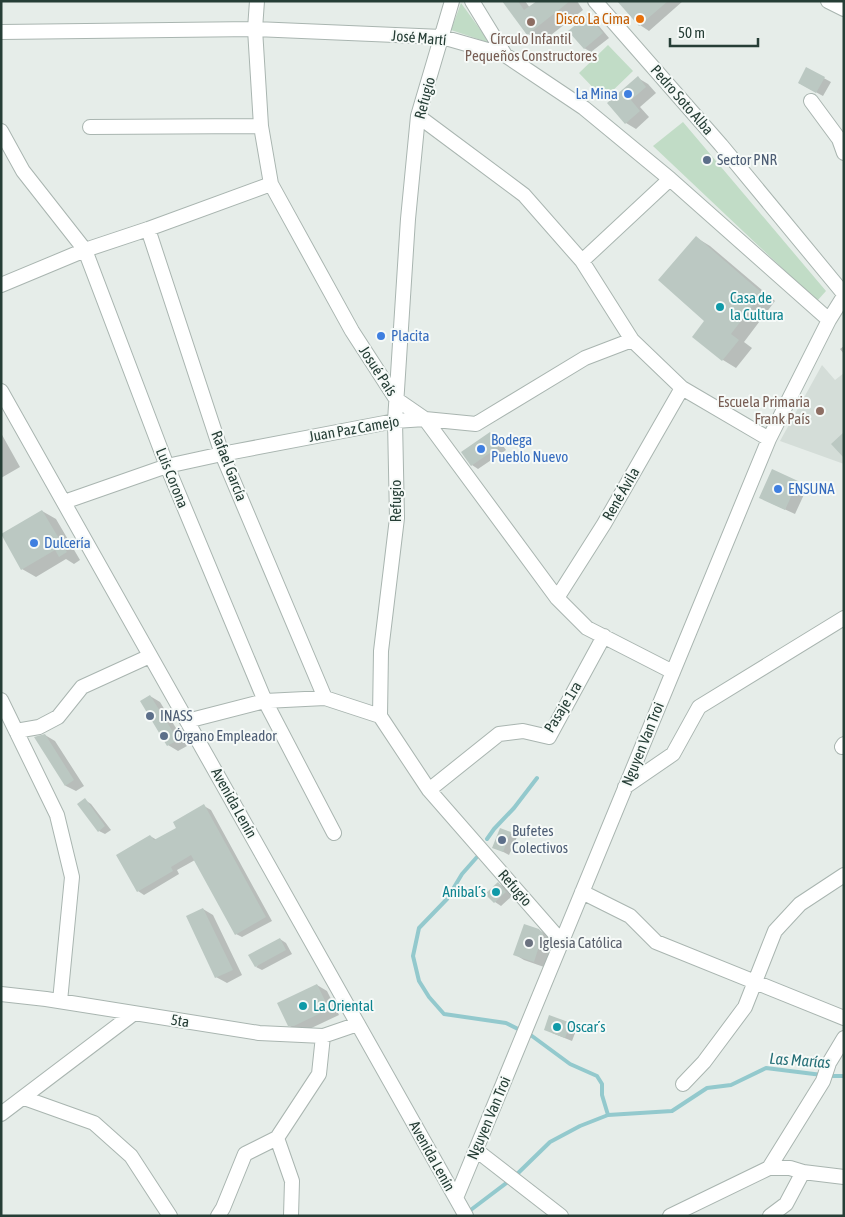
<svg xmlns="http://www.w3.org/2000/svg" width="845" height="1217" font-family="'Asap Condensed',sans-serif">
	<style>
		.built { fill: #d4ddd8 }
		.green { fill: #c1dcc6 }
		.shadow { fill: #0003 }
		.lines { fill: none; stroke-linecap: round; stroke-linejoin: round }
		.stream { stroke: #93c9cd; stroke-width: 4 }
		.building { fill: #bbc8c2 }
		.minor-casing { stroke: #a9b5b0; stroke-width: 16 }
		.minor { stroke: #fff; stroke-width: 14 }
		.food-dot { fill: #e8710a; stroke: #f6faf8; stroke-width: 2 }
		.education-dot { fill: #8d6e63; stroke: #f6faf8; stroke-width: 2 }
		.shop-dot { fill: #3f7fe0; stroke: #f6faf8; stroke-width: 2 }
		.service-dot { fill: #5c6f8a; stroke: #f6faf8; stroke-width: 2 }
		.culture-dot { fill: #0f9aa8; stroke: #f6faf8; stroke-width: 2 }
		.worship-dot { fill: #6b7280; stroke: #f6faf8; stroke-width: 2 }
		.labels { text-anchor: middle; stroke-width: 4; stroke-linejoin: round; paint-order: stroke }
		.food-label { font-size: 15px; fill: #c56008; stroke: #f6faf8; text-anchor: end }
		.street-label { font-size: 15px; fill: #263e36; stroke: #f6faf8 }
		.education-label { font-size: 15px; fill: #785e54; stroke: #f6faf8 }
		.shop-label { font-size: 15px; fill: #366cbe; stroke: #f6faf8; text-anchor: start }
		.service-label { font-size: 15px; fill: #4e5e75; stroke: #f6faf8; text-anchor: start }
		.culture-label { font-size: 15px; fill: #0d838f; stroke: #f6faf8; text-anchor: start }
		.worship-label { font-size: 15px; fill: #5b616d; stroke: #f6faf8; text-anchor: start }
		.water-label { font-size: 16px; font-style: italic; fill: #246e76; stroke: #f6faf8 }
	</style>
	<rect width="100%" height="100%" fill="#e6ede9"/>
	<!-- built -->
	<path class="built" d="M822,365L835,380L844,373V464L780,441Z"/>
	<!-- green -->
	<path class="green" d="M461,3L490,43L451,30Z
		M608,45L633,71L604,99L579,73Z
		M683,122L826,291L817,301L653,146Z"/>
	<!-- shadow -->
	<path class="shadow" d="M503,1H525L530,8L539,1H577L583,10L542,42L528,34Z
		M619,1H683L649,31L640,25Z
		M588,16L594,20L609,38L591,52L584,48Z
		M807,69L831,82L823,96L799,83Z
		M638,78L648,84L656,93L640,107L649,117L636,129L626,123L609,103Z
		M697,238L710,246L775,301L744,342L752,348L736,368L723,360L706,320Z
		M844,346V354L840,349Z
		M1,433L20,467L1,478Z
		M491,433L497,437L506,450L478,469L472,465Z
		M797,482L807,488L795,514L771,503Z
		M42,511L56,519L80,560L74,564L66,559L36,577L22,569Z
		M150,696L160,702L187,746L178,751L168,745Z
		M45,735L55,741L84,786L76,791L66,786Z
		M85,800L91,804L111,830L105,834L99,831Z
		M204,806L211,810L272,921L242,937L236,934L195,860L177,870L179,874L144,895L138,891L150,836L157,840L178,828Z
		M510,833L517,837L509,855L494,847Z
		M498,883L504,887L512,896L501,906L495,902Z
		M203,909L213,915L242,975L227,983L216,977Z
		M539,930L549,936L553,941L544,967L524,960L514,954Z
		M280,939L286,943L292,954L262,970L256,967Z
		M317,985L327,991L339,1015L305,1031H299L288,1025Z
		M550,1016L577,1028L572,1041L552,1033Z"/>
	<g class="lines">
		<!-- stream -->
		<path class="stream" d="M487,839L494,829L514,808L537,778
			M477,857L462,874L447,899L419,928L413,956L419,981L429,997L444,1014L506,1023L532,1036L570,1064L597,1076L602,1084V1095L608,1115L672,1111L707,1088L731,1085L766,1068L822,1075
			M829,1076H844
			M472,1209L513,1178L550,1142L580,1126L608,1115"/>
	</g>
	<!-- building -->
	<path class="building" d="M502,1H518L524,10L537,1H570L527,35Z
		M617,1H668L639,26Z
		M588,15L603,33L584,49L568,31Z
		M806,67L825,77L816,93L798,83Z
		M638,76L646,87L631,100L640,111L625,124L607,103Z
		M696,236L762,293L731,334L739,340L722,361L692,337L704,321L658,280Z
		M490,432L500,446L471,466L461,452Z
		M844,432V458L831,444Z
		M772,469L798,481L785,510L759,498Z
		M42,510L67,552L59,557L55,550L21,570L1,534Z
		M150,695L178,740L167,746L140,701Z
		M45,734L74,780L65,786L34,737Z
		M85,798L105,826L98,832L77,804Z
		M204,804L266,917L235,935L191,855L171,867L173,871L137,892L116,855L150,835L154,840L176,828L173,822Z
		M500,828L511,832L503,852L492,848Z
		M498,882L506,892L494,903L485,894Z
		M203,908L233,970L215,978L186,916Z
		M524,924L539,929L543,934L534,962L513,955Z
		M280,938L286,950L255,967L248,955Z
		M317,984L329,1009L294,1026H288L277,1003Z
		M549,1015L571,1023L565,1038L544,1030Z"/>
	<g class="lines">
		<!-- minor casing -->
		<g class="minor-casing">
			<path id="minor" d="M257,1L255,29L261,126L271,184L352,331L396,399L425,419L557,598L587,628L673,672
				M452,1L418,116L408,219L395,421L397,518L381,651L380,716L429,790L562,942
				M472,1L505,55
				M595,1L721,145L844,294
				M828,1L844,9
				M1,32L255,29L442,37L505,55L584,108L670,179L829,320
				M811,101L839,139L844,153
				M418,116L524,195L582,261L632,340L682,388L769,439
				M90,127L261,126
				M1,131L23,171L85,250L167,466L265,701L334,833
				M148,229L222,454L325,698
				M582,261L670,179
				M1,285L85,250L148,229L271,184
				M1,391L466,1216
				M64,502L167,466L222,454L395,421L425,419L476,424L585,358L632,340
				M557,598L604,524L682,388
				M1,700L57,815L72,877L60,1001
				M187,721L265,701L325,698L380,716
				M16,731L39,727L58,717L82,687L150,656
				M842,747L844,744
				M625,787L673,754L699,707L844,618
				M429,790L499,734L523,731L549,737L604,636
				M582,892L630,916L656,942L844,1018
				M1,994L46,999L259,1033L323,1036L358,1024
				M683,1084L704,1062L745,1007L775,931L800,904L844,875
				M24,1098L94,1123L131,1156L170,1216
				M1,1114L133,1014
				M277,1138L292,1181L291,1216
				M476,1150L561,1216
				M769,1168H790L803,1172L786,1204L770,1216
				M803,1172L844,1177
				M456,1198L769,439L829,320L844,296
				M218,1216L223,1208L245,1154L277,1138L319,1074L323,1036
				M670,1216L769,1168L823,1081L829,1063L844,1038"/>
		</g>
		<!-- minor -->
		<use href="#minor" class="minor"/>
	</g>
	<!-- markers -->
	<circle class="food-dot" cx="640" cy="19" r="5"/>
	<g class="education-dot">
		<circle cx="531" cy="22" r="5"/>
		<circle cx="820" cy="411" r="5"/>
	</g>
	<g class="shop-dot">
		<circle cx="628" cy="94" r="5"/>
		<circle cx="381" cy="336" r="5"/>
		<circle cx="481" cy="449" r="5"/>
		<circle cx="778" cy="489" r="5"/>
		<circle cx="34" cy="543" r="5"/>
	</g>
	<g class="service-dot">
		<circle cx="707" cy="160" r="5"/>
		<circle cx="150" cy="716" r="5"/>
		<circle cx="164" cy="736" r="5"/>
		<circle cx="502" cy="840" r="5"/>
	</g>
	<g class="culture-dot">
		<circle cx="720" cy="307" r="5"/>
		<circle cx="496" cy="892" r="5"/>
		<circle cx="303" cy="1006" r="5"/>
		<circle cx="557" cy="1027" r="5"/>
	</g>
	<circle class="worship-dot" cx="529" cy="943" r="5"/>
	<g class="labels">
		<!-- food labels -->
		<g class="food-label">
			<text x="630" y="24">Disco La Cima</text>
		</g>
		<!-- street labels -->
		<g class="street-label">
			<text transform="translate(419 38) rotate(5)" y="5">José Martí</text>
			<text transform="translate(425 98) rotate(-75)" y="5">Refugio</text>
			<text transform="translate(682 100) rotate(49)" y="5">Pedro Soto Alba</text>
			<text transform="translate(378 371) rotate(57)" y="5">Josué País</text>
			<text transform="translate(354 429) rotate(-10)" y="5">Juan Paz Camejo</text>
			<text transform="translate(229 466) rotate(69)" y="5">Rafael García</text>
			<text transform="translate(172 478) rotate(68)" y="5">Luis Corona</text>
			<text transform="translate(621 494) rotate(-60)" y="5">René Ávila</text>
			<text transform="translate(396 501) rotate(-90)" y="5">Refugio</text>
			<text transform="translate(563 707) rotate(-58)" y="5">Pasaje 1ra</text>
			<text transform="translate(643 744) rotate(-68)" y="5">Nguyen Van Troi</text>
			<text transform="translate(234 803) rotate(61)" y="5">Avenida Lenín</text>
			<text transform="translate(515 888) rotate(49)" y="5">Refugio</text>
			<text transform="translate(180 1021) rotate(9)" y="5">5ta</text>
			<text transform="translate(489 1118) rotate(-67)" y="5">Nguyen Van Troi</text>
			<text transform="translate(432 1156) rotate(61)" y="5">Avenida Lenín</text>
		</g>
		<!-- education labels -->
		<g class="education-label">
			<text x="531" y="44">Círculo Infantil<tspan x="531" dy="17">Pequeños Constructores</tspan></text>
			<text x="810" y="407" text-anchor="end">Escuela Primaria<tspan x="810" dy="17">Frank País</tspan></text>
		</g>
		<!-- shop labels -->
		<g class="shop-label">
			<text x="618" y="99" text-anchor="end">La Mina</text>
			<text x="391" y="341">Placita</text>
			<text x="491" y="445">Bodega<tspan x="491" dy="17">Pueblo Nuevo</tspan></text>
			<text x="788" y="494">ENSUNA</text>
			<text x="44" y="548">Dulcería</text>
		</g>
		<!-- service labels -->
		<g class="service-label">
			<text x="717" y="165">Sector PNR</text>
			<text x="160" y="721">INASS</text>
			<text x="174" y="741">Órgano Empleador</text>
			<text x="512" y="836">Bufetes<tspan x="512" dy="17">Colectivos</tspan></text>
		</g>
		<!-- culture labels -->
		<g class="culture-label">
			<text x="730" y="303">Casa de<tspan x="730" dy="17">la Cultura</tspan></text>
			<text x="486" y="897" text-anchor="end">Anibal´s</text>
			<text x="313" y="1011">La Oriental</text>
			<text x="567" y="1032">Oscar´s</text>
		</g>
		<!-- worship labels -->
		<g class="worship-label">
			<text x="539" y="948">Iglesia Católica</text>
		</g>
		<!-- water labels -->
		<g class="water-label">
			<text transform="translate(800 1060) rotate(4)" y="6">Las Marías</text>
		</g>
	</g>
	<!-- border -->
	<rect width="845" height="1217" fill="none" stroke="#263e36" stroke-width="5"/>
	<!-- scale -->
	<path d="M670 38v8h88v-8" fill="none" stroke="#263e36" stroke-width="2.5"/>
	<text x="678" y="38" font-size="15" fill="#263e36" stroke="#f6faf8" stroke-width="4" paint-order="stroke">50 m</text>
</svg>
